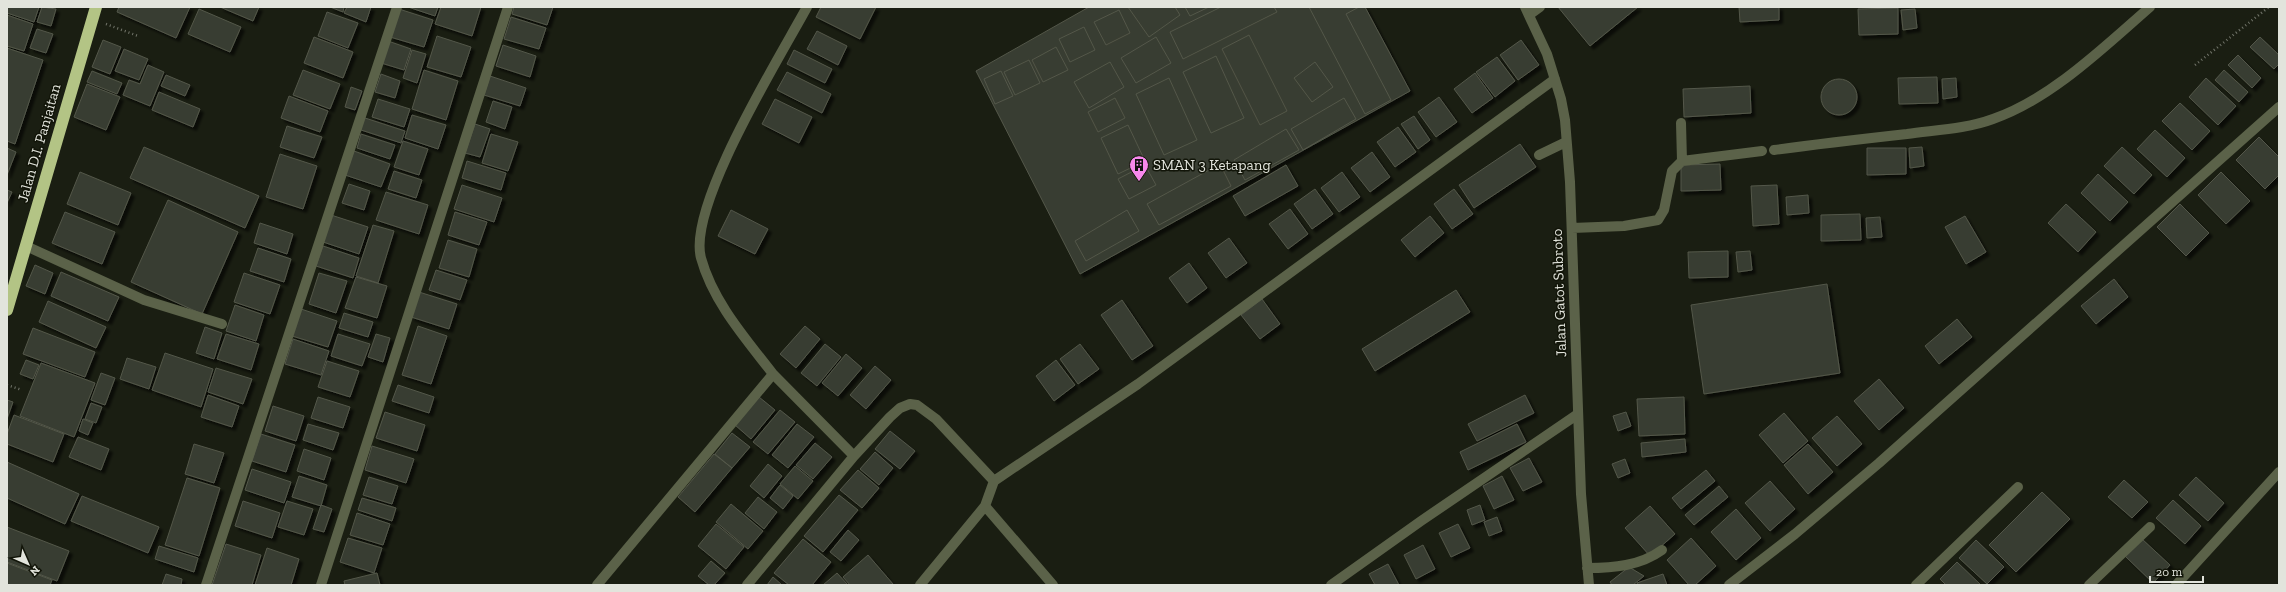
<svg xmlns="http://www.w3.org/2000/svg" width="2286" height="592" font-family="'Zilla Slab',serif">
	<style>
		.building { fill: #393d30; stroke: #53574a; filter: url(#shadow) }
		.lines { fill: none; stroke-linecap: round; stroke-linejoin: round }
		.path { stroke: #73766b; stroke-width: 2.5; stroke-dasharray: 1 3; stroke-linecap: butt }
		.minor { stroke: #5b6249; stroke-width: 10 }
		.highway { stroke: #b3c485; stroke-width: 12 }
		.labels { text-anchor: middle; stroke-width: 3; stroke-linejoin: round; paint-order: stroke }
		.street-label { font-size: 15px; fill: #e2e4dc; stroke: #121509 }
		.poi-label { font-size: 15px; fill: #e2e4dc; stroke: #121509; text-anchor: start }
	</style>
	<defs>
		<filter id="shadow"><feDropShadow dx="3.5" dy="3.5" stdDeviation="1" flood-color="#0009"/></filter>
	</defs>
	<rect width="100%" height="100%" fill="#1a1e12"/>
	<!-- building -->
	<path class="building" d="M7,7H39L34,22L7,13Z
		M42,7L56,9L51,26L37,22Z
		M119,7H190L176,38L117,12Z
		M220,7H259L253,21Z
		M330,7H344L343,12Z
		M347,7H371L366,22L344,13Z
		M408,7H438L435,16Z
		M441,7H481L472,36L435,24Z
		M514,7H553L547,25L512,14Z
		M821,7H876L860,39L816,17Z
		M1089,7H1365L1410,91L1080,274L976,71Z
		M1128,7H1175L1180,15L1149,37Z
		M1185,7H1209L1190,16Z
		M1221,7H1274L1277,12L1183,59L1170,32Z
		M1309,7H1359L1346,14L1391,100L1365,114Z
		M1558,7H1638L1590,46Z
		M1739,7H1779V20L1740,22Z
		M1898,8V34L1859,35L1858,9Z
		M199,9L241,27L230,52L188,34Z
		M399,9L433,20L424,47L390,37Z
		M1915,9L1917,28L1903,30L1901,10Z
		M1119,10L1130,33L1106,45L1094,22Z
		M327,12L358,23L348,48L318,36Z
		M7,15L33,24L24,51L7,46Z
		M511,17L546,28L539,49L504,39Z
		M1084,27L1095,50L1070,62L1059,39Z
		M37,29L53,34L46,53L30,48Z
		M817,31L847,46L838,65L807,49Z
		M1249,35L1287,111L1260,125L1222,49Z
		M437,36L471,47L461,77L427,67Z
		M314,37L353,52L343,78L304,63Z
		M1156,37L1171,63L1136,83L1121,58Z
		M2260,37L2279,55V64L2274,69L2250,47Z
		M103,40L121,47L110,74L92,67Z
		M1521,40L1539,65L1518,80L1500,55Z
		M388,41L411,49L404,70L381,63Z
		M503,45L536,56L530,77L496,66Z
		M1056,47L1068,70L1043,82L1032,60Z
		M7,48L43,60L15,144L7,141Z
		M124,49L148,59L139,80L115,71Z
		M412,50L426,54L417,83L403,78Z
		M794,50L832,69L825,83L787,64Z
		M2238,55L2261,78L2252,88L2228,65Z
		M1216,56L1244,118L1211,133L1183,72Z
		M1497,57L1515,81L1495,97L1476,72Z
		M1029,60L1040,83L1015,95L1004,72Z
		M1110,62L1124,87L1089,108L1074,82Z
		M1315,62L1333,87L1312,102L1294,78Z
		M148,65L164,72L150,106L123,95L129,80L140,84Z
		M303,70L340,84L330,109L293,95Z
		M424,70L458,81L446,120L412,109Z
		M2224,70L2248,92L2239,102L2215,80Z
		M92,71L122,83L117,94L87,82Z
		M1001,71L1013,96L995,104L984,79Z
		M787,72L831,94L822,113L777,90Z
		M1475,73L1493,98L1472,113L1454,89Z
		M381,74L400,81L395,98L375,92Z
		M166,75L190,85L185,96L161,86Z
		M490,76L526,88L520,106L484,95Z
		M1937,77L1938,103L1899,104L1898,78Z
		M1169,78L1197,140L1164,155L1136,94Z
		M1956,78L1957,97L1943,99L1942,79Z
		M2206,78L2236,106L2218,125L2189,97Z
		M1821 97a18 18 0 1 1 36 0a18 18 0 1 1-36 0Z
		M87,84L120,97L106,130L74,117Z
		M1750,86L1751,113L1684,117L1683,89Z
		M351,87L362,91L355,110L345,107Z
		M159,92L200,109L193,127L152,110Z
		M289,96L328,111L320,132L281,118Z
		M1439,97L1457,122L1436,137L1418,112Z
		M1115,98L1125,118L1098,132L1088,112Z
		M1344,98L1356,119L1303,150L1291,129Z
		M378,99L410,109L404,127L372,117Z
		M775,99L812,117L799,143L762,124Z
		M493,101L512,107L505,129L486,122Z
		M2180,103L2210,131L2192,150L2162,121Z
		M412,115L446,125L438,149L405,138Z
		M1414,116L1430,140L1418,149L1401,124Z
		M362,117L405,131L401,143L358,129Z
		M475,124L490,129L480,157L465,153Z
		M1128,125L1145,161L1118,174L1101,138Z
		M287,126L322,137L314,158L280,147Z
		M1398,127L1416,152L1395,167L1377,142Z
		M1286,129L1299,150L1245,180L1234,160Z
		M2155,130L2185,158L2167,177L2137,149Z
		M361,134L395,145L390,159L357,148Z
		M491,134L518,142L508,171L482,163Z
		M2259,137L2279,157V175L2265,189L2236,160Z
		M403,141L428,149L419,175L394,167Z
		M1520,144L1536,167L1474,208L1459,185Z
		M144,147L259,196L245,228L130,178Z
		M1922,147L1924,166L1910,168L1909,148Z
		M2122,147L2152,175L2134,194L2104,166Z
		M7,148L16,152L7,175Z
		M1867,148H1906V174L1867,175Z
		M354,151L390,164L381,187L345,175Z
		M1372,152L1390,177L1370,192L1351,168Z
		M280,154L317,166L303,209L266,197Z
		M467,161L506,173L501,190L462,178Z
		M1220,164L1231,186L1159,225L1147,204Z
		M1720,164L1721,190L1681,191V165Z
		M1145,165L1156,185L1129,199L1118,179Z
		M1286,165L1298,186L1245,216L1233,196Z
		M394,171L422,180L416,198L388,189Z
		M80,172L131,193L118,225L67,204Z
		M1342,172L1360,197L1339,212L1321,188Z
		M2221,172L2250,201L2226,224L2198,195Z
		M2098,174L2128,202L2110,221L2081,193Z
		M349,184L370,191L364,210L342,203Z
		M462,185L502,198L494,222L454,209Z
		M1777,185L1779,224L1753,226L1751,186Z
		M1315,189L1333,214L1312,229L1294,204Z
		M1454,189L1473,214L1452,229L1434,204Z
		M7,190L12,192L7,203Z
		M386,192L428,205L419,234L376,220Z
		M1808,195L1809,213L1787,215L1786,197Z
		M168,200L238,232L202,314L131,282Z
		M2066,204L2096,232L2078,252L2048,223Z
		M2180,204L2209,233L2186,256L2157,227Z
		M1290,209L1308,234L1288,249L1269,224Z
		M731,210L768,229L755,254L718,236Z
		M1127,210L1139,231L1086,261L1075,241Z
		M65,212L115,232L102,264L52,243Z
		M455,212L487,222L479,245L448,235Z
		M1860,214L1861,240L1821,241V215Z
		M331,215L368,227L359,254L323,242Z
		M1430,216L1444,233L1415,257L1401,240Z
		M1965,216L1986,252L1966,264L1945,227Z
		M1880,217L1882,237L1867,238L1866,218Z
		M260,223L293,234L287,254L254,243Z
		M373,225L394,231L378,283L356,276Z
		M1229,238L1247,263L1226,278L1208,253Z
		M448,240L477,249L469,277L439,268Z
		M323,246L359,258L353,278L316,266Z
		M258,248L291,259L284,282L250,271Z
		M1728,251V277L1689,278L1688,252Z
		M1750,251L1752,270L1738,272L1736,252Z
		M1189,263L1207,288L1187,303L1169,278Z
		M35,265L53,273L45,294L26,286Z
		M436,270L467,280L460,300L429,290Z
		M61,272L119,297L108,321L51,296Z
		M244,273L280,285L270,314L234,302Z
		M319,273L347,281L336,313L309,304Z
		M356,277L387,286L377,318L345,308Z
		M2114,279L2128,297L2096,324L2081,306Z
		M1827,284L1840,373L1704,394L1691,305Z
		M1456,290L1470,312L1375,371L1362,349Z
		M419,292L457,304L449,329L411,317Z
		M1262,299L1280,324L1260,339L1241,315Z
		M1122,300L1153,346L1132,360L1101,315Z
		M48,301L106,327L96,348L39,322Z
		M235,305L264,315L256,341L226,331Z
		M301,309L337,321L328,347L292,336Z
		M344,313L373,322L368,337L339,328Z
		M1957,319L1972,337L1939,364L1925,346Z
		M418,326L447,336L431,384L402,375Z
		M805,326L820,339L796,368L780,354Z
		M205,327L222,333L214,359L196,353Z
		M33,328L95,352L85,377L23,354Z
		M226,334L259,344L251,370L217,359Z
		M338,334L370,344L362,366L331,356Z
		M376,334L390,338L383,362L368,357Z
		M293,339L329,351L321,375L285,364Z
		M825,344L841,357L817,386L801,373Z
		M1080,344L1099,369L1078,384L1060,359Z
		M165,353L213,369L201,407L152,390Z
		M846,354L862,368L838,396L822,383Z
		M127,358L156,367L149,389L120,379Z
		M26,360L39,365L33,379L20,374Z
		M1056,360L1075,385L1054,401L1036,376Z
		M327,361L359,371L350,397L318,387Z
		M41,363L95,383L74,437L20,416Z
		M875,366L891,380L866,409L850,395Z
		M216,368L252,379L243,404L208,392Z
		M101,373L115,378L105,405L91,400Z
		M1879,379L1904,408L1879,430L1854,401Z
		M398,385L434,397L429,413L392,401Z
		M208,395L239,406L232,427L201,417Z
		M1525,395L1534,413L1477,441L1468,424Z
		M318,397L350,407L343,428L311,418Z
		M759,397L775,410L751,439L735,425Z
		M1684,397L1685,434L1639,436L1637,399Z
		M7,400L13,402L7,419Z
		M91,403L102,407L96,423L85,419Z
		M273,406L304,416L296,441L265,431Z
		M780,410L795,422L768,454L753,442Z
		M385,412L425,425L417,451L376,438Z
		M1626,412L1631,426L1618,431L1613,416Z
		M1784,413L1808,441L1783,463L1759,435Z
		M14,415L64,434L53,462L7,444V434Z
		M1837,416L1862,444L1837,466L1812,438Z
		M83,419L93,423L88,435L79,431Z
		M308,424L339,433L333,450L303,440Z
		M797,424L814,437L788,468L772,455Z
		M1517,424L1526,442L1468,470L1460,452Z
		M890,431L915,451L900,469L875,449Z
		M732,433L750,447L732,468L715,454Z
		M261,434L295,445L286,472L252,461Z
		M78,437L109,449L101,470L69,457Z
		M1685,439L1686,452L1642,457L1641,443Z
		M815,443L832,457L813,479L796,465Z
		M194,444L224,453L214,483L185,474Z
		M1808,444L1833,472L1808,494L1784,465Z
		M372,446L414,459L406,483L365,470Z
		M304,449L331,458L324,480L297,471Z
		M875,452L893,468L879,485L860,469Z
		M714,454L732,468L695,512L678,497Z
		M1529,458L1542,482L1523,491L1510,468Z
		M1625,459L1630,473L1618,478L1612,464Z
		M7,462L79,494L65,524L7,498Z
		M768,464L782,476L764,498L750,486Z
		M795,466L813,481L798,499L780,484Z
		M252,469L291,482L284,503L245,490Z
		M858,470L879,488L862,508L840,490Z
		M1706,470L1715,481L1681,509L1672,498Z
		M299,476L327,485L321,506L292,497Z
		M1502,476L1514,500L1494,509L1483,486Z
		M369,477L398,486L392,504L363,495Z
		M2196,477L2224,503L2208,521L2179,495Z
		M187,478L220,488L199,556L165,545Z
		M2124,480L2148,502L2132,518L2108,497Z
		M1770,481L1795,509L1770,531L1745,503Z
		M780,485L793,496L783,509L770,498Z
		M1719,486L1728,497L1694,525L1685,515Z
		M2042,492L2070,519L2016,572L1989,545Z
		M839,495L858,510L823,552L804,536Z
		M82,496L159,527L148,553L71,521Z
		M758,497L777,512L764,529L745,513Z
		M362,498L396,508L392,521L358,510Z
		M2173,500L2201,526L2185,544L2156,518Z
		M243,501L280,513L272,538L235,526Z
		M287,501L313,509L304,535L278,527Z
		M731,504L763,531L748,549L716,522Z
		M321,505L332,509L324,532L313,529Z
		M1480,505L1485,520L1472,525L1467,510Z
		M1650,506L1675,534L1650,556L1625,528Z
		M1736,509L1761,538L1736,560L1711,532Z
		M357,513L390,524L383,545L350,535Z
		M1497,517L1502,531L1489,536L1484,522Z
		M716,524L744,547L726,569L698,546Z
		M1458,524L1470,548L1451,557L1439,533Z
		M7,527L69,551L57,581L7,562Z
		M848,530L859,540L841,561L830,552Z
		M348,538L382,548L374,573L340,562Z
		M1691,538L1716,566L1695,585H1689L1667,560Z
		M803,539L831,562L812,585H789L774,573Z
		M2142,539L2170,565L2153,583L2125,556Z
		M1976,540L2004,567L1987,584L1959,558Z
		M226,544L261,555L252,585H212Z
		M1423,545L1435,569L1416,579L1404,555Z
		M159,546L198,558L194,572L155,559Z
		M267,548L299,559L291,585H255Z
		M868,555L893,584L892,585H850L843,577Z
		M711,561L725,573L714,585H709L698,576Z
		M1957,562L1981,585H1946L1940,579Z
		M7,563L52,580L50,585H7Z
		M1388,564L1399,585H1375L1369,574Z
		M1629,567L1644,576L1633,585H1612L1610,582Z
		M377,573L380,585H345L344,581Z
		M837,573L848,585H823Z
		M166,574L182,579L181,585H162Z
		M1663,574L1667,585H1638L1637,583Z
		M773,577L782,585H767Z"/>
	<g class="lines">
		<!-- path -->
		<path class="path" d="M106,24L138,36
			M2195,65L2269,7
			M7,385L22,390"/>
		<!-- minor -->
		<path class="minor" d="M1525,7L1547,54L1561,99L1565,120L1570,182L1581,494L1589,585
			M1529,15L1540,7
			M1681,123L1682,161
			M1774,150C1818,144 1862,139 1907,134C1935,130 1966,129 1993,119C2051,99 2104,47 2150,7
			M1539,155L1566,142
			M1572,228L1624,226L1658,220L1664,210L1672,171L1682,161L1762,151
			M26,246L144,300L222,324
			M773,374C746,339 713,302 701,258C687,206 780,57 807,7
			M985,506L1053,585
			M1587,568C1613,568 1640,566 1662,550
			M206,585L397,7
			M321,585L508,7
			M597,585L773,374L854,456
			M747,585L854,456L890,417L900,408L910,404L917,405L936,419L994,481
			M920,585L985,506L994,481L1138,384L1555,79
			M1331,585L1421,521L1578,414
			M1729,585L1795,534L1879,463L2279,107
			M1916,585L2018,487
			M2089,585L2150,527
			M2176,585L2279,472"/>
		<!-- highway -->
		<path class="highway" d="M7,310L96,7"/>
	</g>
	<!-- icons -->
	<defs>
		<g id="building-pin" transform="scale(1)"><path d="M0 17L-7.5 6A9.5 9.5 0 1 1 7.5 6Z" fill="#f788ec" stroke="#121509"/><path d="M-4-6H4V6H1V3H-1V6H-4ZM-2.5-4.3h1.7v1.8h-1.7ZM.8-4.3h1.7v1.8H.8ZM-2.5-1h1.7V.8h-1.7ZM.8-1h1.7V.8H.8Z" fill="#111"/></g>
	</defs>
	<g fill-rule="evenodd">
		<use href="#building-pin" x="1139" y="165"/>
	</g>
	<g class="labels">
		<!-- street labels -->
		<g class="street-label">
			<text transform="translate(39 143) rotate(-74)" y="5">Jalan D.I. Panjaitan</text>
			<text transform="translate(1559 293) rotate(-92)" y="5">Jalan Gatot Subroto</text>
		</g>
		<!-- poi labels -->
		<g class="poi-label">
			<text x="1153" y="170">SMAN 3 Ketapang</text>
		</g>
	</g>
	<!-- border -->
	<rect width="2286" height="592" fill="none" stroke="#e2e4dc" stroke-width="16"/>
	<!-- north arrow -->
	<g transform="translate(28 564) rotate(135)" stroke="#121509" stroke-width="3" paint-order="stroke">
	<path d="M0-3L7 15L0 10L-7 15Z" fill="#e2e4dc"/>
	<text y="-6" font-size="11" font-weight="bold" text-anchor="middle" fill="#e2e4dc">N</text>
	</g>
	<!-- scale -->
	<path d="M2150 576v6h53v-6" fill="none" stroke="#e2e4dc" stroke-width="2"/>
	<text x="2156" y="576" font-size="12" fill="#e2e4dc" stroke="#121509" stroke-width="3" paint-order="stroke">20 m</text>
</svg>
